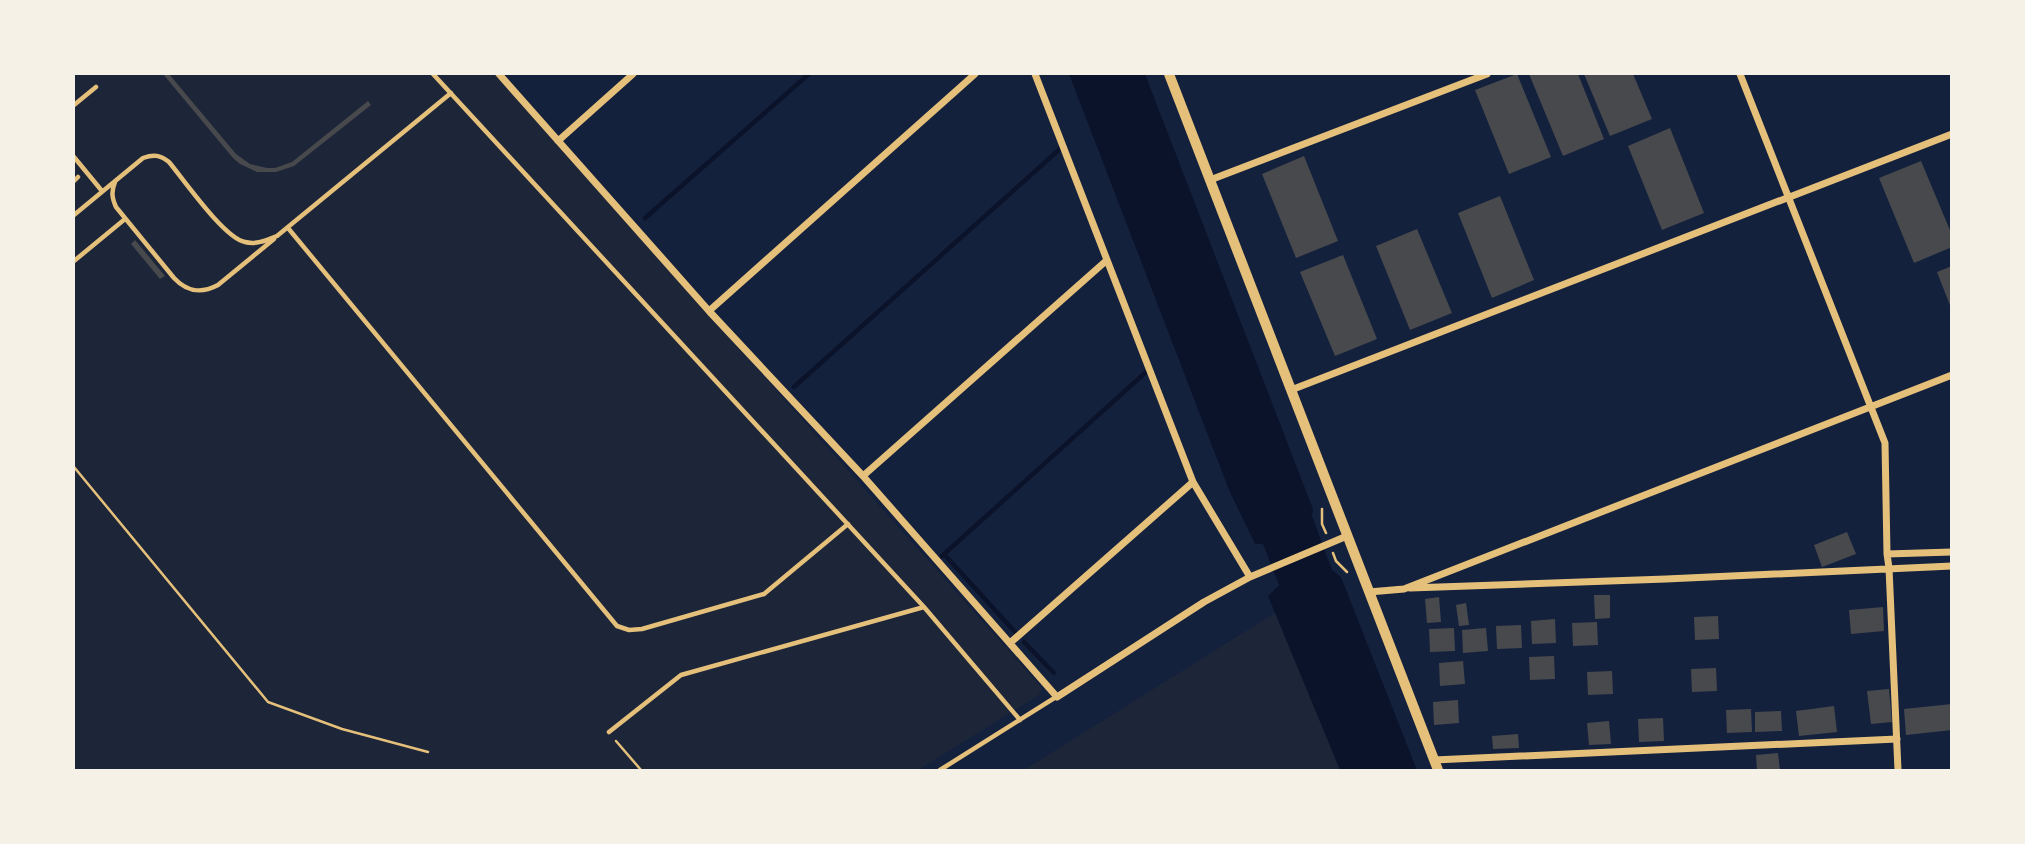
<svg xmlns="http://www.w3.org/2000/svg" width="2025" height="844" font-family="Quicksand,sans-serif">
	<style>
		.green { fill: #1d2539 }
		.water { fill: #0b132b }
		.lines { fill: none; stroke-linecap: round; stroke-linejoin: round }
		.stream { stroke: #0b132b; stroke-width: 4.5 }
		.building { fill: #48494c }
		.path { stroke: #e5c07b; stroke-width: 2.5 }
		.service { stroke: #e5c07b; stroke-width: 4.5 }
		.minor { stroke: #e5c07b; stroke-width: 7 }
		.tertiary { stroke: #e5c07b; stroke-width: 10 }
	</style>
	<rect width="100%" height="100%" fill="#14213d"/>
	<!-- green -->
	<path class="green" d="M74,74H494L1042,688L1039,695L918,770H74Z
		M1294,601L1365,770H1024Z"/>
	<!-- water -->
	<path class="water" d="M1069,74H1145L1313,509L1312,516L1332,570L1341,577L1417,770H1340L1268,596L1279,585L1263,544H1255L1229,490Z"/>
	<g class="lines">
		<!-- stream -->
		<path class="stream" d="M645,218L809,74
			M794,387L1061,148
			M944,554L1015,632
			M942,556L1146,372
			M1024,642L1054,673"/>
	</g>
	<!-- building -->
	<path class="building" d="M163,74H169L236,154L250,164L267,168H275L292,162L368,101L371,105L294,166L276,172H257L240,164L233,158Z
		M1517,74L1551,157L1509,174L1475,90Z
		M1529,74H1578L1604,139L1563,156Z
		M1584,74H1633L1652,119L1610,136Z
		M1670,128L1704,213L1662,230L1628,146Z
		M1304,156L1338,241L1296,258L1262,174Z
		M1921,161L1952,235V247L1914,263L1879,178Z
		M1500,196L1534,280L1492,298L1458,213Z
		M1417,229L1452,313L1410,330L1376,246Z
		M135,240L165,276L160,279L131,244Z
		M1343,255L1377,339L1335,356L1300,272Z
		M1952,266V308H1951L1937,272Z
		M1847,532L1856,554L1822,567L1814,545Z
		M1594,595H1610V618L1595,619Z
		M1439,597L1441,622L1427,623L1425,599Z
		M1466,603L1469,625L1459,626L1456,605Z
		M1883,607L1884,631L1851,634L1849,610Z
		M1718,616L1719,639L1695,640L1694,617Z
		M1555,619L1556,643L1532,644L1531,621Z
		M1597,622L1598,645L1573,646L1572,623Z
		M1521,625L1522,648L1497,649L1496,626Z
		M1454,628L1455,651L1430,652L1429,629Z
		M1486,628L1488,651L1463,653L1462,630Z
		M1554,656L1555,679L1530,680L1529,657Z
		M1463,661L1465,684L1440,686L1439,663Z
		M1716,668L1717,691L1692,692L1691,669Z
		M1612,671L1613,694L1588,695L1587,672Z
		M1889,689L1892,722L1871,724L1867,691Z
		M1458,700L1459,723L1434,725L1433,702Z
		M1952,704V730L1906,735L1904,709Z
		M1834,706L1837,732L1799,736L1796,711Z
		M1751,709L1752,732L1727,733L1726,710Z
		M1781,711L1782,731L1755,732V712Z
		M1663,718L1664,741L1639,742L1638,719Z
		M1609,721L1611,744L1589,745L1587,723Z
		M1518,734L1519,748L1493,749L1492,736Z
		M1778,753L1780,770H1757L1756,755Z"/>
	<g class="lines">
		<!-- path -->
		<path class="path" d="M74,467L268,702L342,729L428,752
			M1322,509V524L1326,533
			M1333,553L1336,561L1347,572
			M616,741L641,770"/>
		<!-- service -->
		<path class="service" d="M433,74L924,607L1020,720
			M74,105L96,87
			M74,157L102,191
			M74,181L78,177
			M115,182C111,192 112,198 116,207L174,278C187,292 201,294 218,285L274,239
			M74,215L143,158C154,154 160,155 169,162C184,180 224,238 245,242C256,245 267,240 277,236L451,93
			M288,228L617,626L629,630L642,629L764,594L848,524
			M74,261L125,219
			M609,732L681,675L924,607
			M940,770L1056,697"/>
		<!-- minor -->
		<path class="minor" d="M499,74L709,311L863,476L1057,697L1204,602L1250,577L1347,536
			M1035,74L1193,482L1250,577
			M1740,74L1885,443L1887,554L1889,568L1898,770
			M558,141L633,74
			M1210,180L1487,74
			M709,311L975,74
			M1291,390L1952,134
			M863,476L1107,260
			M1887,554L1952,552
			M1410,588L1666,579L1952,566
			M1369,592L1404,589L1952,375
			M1010,643L1193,482
			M1434,760L1897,739"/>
		<!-- tertiary -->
		<path class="tertiary" d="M1169,74L1438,770"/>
	</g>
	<!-- border -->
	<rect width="2025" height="844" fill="none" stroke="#f6f1e7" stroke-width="150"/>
</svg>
